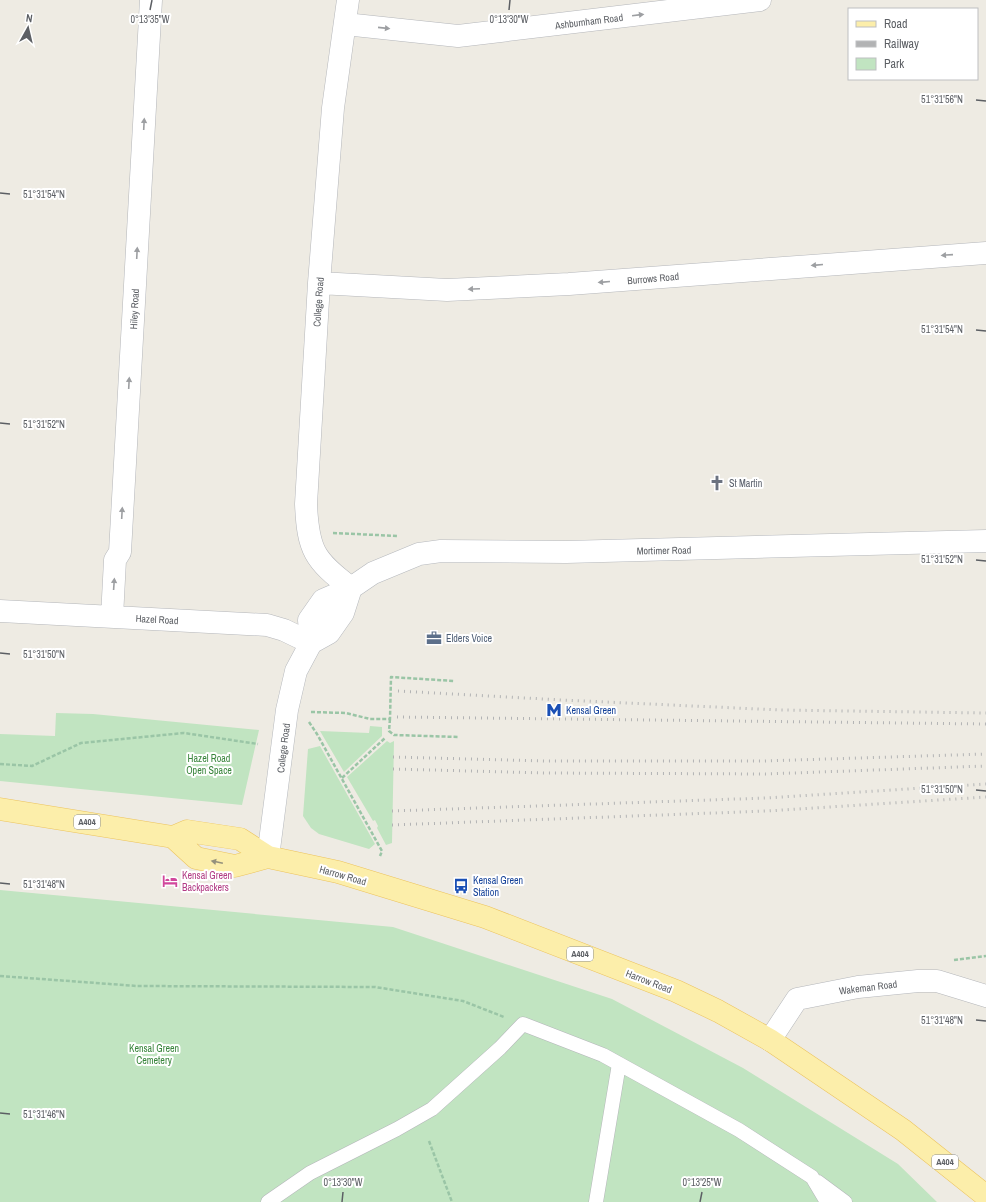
<svg xmlns="http://www.w3.org/2000/svg" width="986" height="1202" font-family="'Archivo Narrow',sans-serif">
	<style>
		.green { fill: #c1e4c1 }
		.lines { fill: none; stroke-linecap: round; stroke-linejoin: round }
		.service-casing { stroke: #b4b6ba; stroke-width: 15 }
		.minor-casing { stroke: #b4b6ba; stroke-width: 23 }
		.secondary-casing { stroke: #b5b8bd; stroke-width: 23 }
		.primary-casing { stroke: #ecc35e; stroke-width: 23 }
		.path { stroke: #9ac5a6; stroke-width: 2.5; stroke-dasharray: 4 2; stroke-linecap: butt }
		.service { stroke: #fff; stroke-width: 14 }
		.minor { stroke: #fff; stroke-width: 22 }
		.secondary { stroke: #fff; stroke-width: 22 }
		.primary { stroke: #fceeaa; stroke-width: 22 }
		.rail { stroke: #b2b3b4; stroke-width: 3; stroke-dasharray: 1 5; stroke-linecap: butt }
		.oneway { fill: #9d9fa2 }
		.oneway2 { fill: #94917c }
		.ticks { fill: none; stroke: #5c5f64; stroke-width: 1.5 }
		.labels { text-anchor: middle; stroke-width: 4; stroke-linejoin: round; paint-order: stroke }
		.shield { fill: #fff; stroke: #8d8f92; stroke-width: 1 }
		.shield-label { font-size: 9px; font-weight: bold; fill: #5c5f64 }
		.street-label { font-size: 10px; fill: #5c5f64; stroke: #fff }
		.worship-label { font-size: 10px; fill: #5b616d; stroke: #fff; text-anchor: start }
		.service-label { font-size: 10px; fill: #4e5e75; stroke: #fff; text-anchor: start }
		.transit-label { font-size: 10px; fill: #164399; stroke: #fff; text-anchor: start }
		.park-label { font-size: 10px; fill: #39853c; stroke: #fff }
		.hotel-label { font-size: 10px; fill: #b23c85; stroke: #fff; text-anchor: start }
		.ticks-label { font-size: 10px; text-anchor: middle; fill: #5c5f64; stroke: #fff; stroke-width: 4; stroke-linejoin: round; paint-order: stroke }
	</style>
	<rect width="100%" height="100%" fill="#eeebe3"/>
	<!-- green -->
	<path class="green" d="M56,713L93,714L259,730L242,805L0,781V734L55,736Z
		M370,726L382,727V736L344,772L320,731L369,733Z
		M387,741L390,743L394,741L392,843L386,845L377,828L378,826L375,820L373,821L347,777Z
		M320,746L375,844L369,849L319,834L311,828L303,816L308,749Z
		M0,890L393,927L612,999L743,1068L898,1164L937,1202H0Z"/>
	<g class="lines">
		<!-- service casing -->
		<g class="service-casing">
			<path id="service" d="M312,641L326,614L344,595
				M818,1182L845,1202
				M268,1202L310,1173L397,1129L432,1109L500,1048L523,1024L603,1055L739,1130L812,1177L827,1202
				M596,1202L619,1064"/>
		</g>
		<!-- minor casing -->
		<g class="minor-casing">
			<path id="minor" d="M348,0L333,108L319,283L306,504C308,550 314,560 351,588
				M345,24L458,36L760,0
				M319,283L447,290L569,284L986,253
				M0,611L267,625L284,630L311,643
				M112,617L115,560L120,552L151,0
				M770,1040L797,999L858,987L918,981H937L986,996"/>
		</g>
		<!-- secondary casing -->
		<g class="secondary-casing">
			<path id="secondary" d="M311,643L309,620L323,600L351,588L373,573L419,554L441,551L566,552L986,541
				M268,857L287,710L296,671L311,643L329,633L343,613L351,588"/>
		</g>
		<!-- primary casing -->
		<g class="primary-casing">
			<path id="primary" d="M0,809L173,837L196,858L235,866L268,857
				M173,837L187,831L240,839L268,857L338,872L485,917L676,991L718,1011L770,1040L903,1130L986,1196"/>
		</g>
		<!-- path -->
		<path class="path" d="M333,533L398,536
			M311,712L346,713L370,719H390L391,677L455,681
			M390,719L389,731L394,735L459,737
			M309,722L317,734L382,851L380,856
			M0,764L32,766L81,743L184,733L258,744
			M342,778L385,738
			M954,960L986,956
			M0,976L137,986L375,987L463,1001L504,1017
			M429,1141L452,1202"/>
		<!-- service -->
		<use href="#service" class="service"/>
		<!-- minor -->
		<use href="#minor" class="minor"/>
		<!-- secondary -->
		<use href="#secondary" class="secondary"/>
		<!-- primary -->
		<use href="#primary" class="primary"/>
		<!-- rail -->
		<path class="rail" d="M398,691L562,700L780,710L986,713
			M397,717L986,724
			M393,757L546,761H764L986,754
			M393,769L546,773L765,774L986,766
			M392,811L766,798L986,784
			M392,825L767,811L986,797"/>
	</g>
	<!-- one-way arrows -->
	<defs><path id="oneway-solid" d="M-6-.8H1V-3.2L6.5 0L1 3.2V.8H-6Z"/></defs>
	<g class="oneway">
		<use href="#oneway-solid" transform="translate(638 15) rotate(-7)"/>
		<use href="#oneway-solid" transform="translate(384 28) rotate(6)"/>
		<use href="#oneway-solid" transform="translate(144 124) rotate(-87)"/>
		<use href="#oneway-solid" transform="translate(137 253) rotate(-87)"/>
		<use href="#oneway-solid" transform="translate(947 255) rotate(176)"/>
		<use href="#oneway-solid" transform="translate(817 265) rotate(175)"/>
		<use href="#oneway-solid" transform="translate(604 282) rotate(175)"/>
		<use href="#oneway-solid" transform="translate(474 289) rotate(177)"/>
		<use href="#oneway-solid" transform="translate(129 383) rotate(-87)"/>
		<use href="#oneway-solid" transform="translate(122 513) rotate(-87)"/>
		<use href="#oneway-solid" transform="translate(114 584) rotate(-86)"/>
	</g>
	<use class="oneway2" href="#oneway-solid" transform="translate(217 862) rotate(-168)"/>
	<!-- ticks -->
	<path class="ticks" d="M150,10L152,0M509,10L510,0M976,100L986,101M0,193L10,194M976,330L986,331M0,423L10,424M976,560L986,561M0,653L10,654M976,790L986,791M0,883L10,884M976,1020L986,1021M0,1113L10,1114M342,1202L343,1192M700,1202L702,1192"/>
	<!-- icons -->
	<defs>
		<g id="church-bare" transform="scale(1.2)"><path d="M-1.2-6h2.4v3.5h3.3v2.4h-3.3V6h-2.4V-.1h-3.3v-2.4h3.3Z" fill="#6b7280" stroke="#fff" stroke-width="2.5" paint-order="stroke"/></g>
		<g id="office-bare" transform="scale(1.2)"><path d="M-6-3h4V-5.5h4V-3h4V5H-6ZM-1-4.5V-3h2v-1.5ZM-6 0V1H6V0Z" fill="#5c6f8a" stroke="#fff" stroke-width="2.5" paint-order="stroke"/></g>
		<g id="metro-bare" transform="scale(1.2)"><path d="M-5.5 5V-5H-3L0 0L3-5H5.5V5H3V-.5L0 4L-3-.5V5Z" fill="#1a4fb4" stroke="#fff" stroke-width="2.5" paint-order="stroke"/></g>
		<g id="hotel-bare" transform="scale(1.2)"><path d="M-6-4.5h1.5V1H6V5H4.5V3h-9V5H-6ZM-4 0a1.8 1.8 0 1 1 3.6 0ZM.5 0V-2.5h3Q6-2.5 6 0Z" fill="#d1479c" stroke="#fff" stroke-width="2.5" paint-order="stroke"/></g>
		<g id="bus-bare" transform="scale(1.2)"><path d="M-5-6H5V4H4V6H2V4H-2V6H-4V4H-5ZM-3.5-4V0h7V-4ZM-3.5 1.2v1.5H-2V1.2ZM2 1.2v1.5H3.5V1.2Z" fill="#1a4fb4" stroke="#fff" stroke-width="2.5" paint-order="stroke"/></g>
	</defs>
	<g fill-rule="evenodd">
		<use href="#church-bare" x="717" y="483"/>
		<use href="#office-bare" x="434" y="638"/>
		<use href="#metro-bare" x="554" y="710"/>
		<use href="#hotel-bare" x="170" y="881"/>
		<use href="#bus-bare" x="461" y="886"/>
	</g>
	<g class="labels">
		<!-- shield labels -->
		<g class="shield">
			<rect x="74" y="815" width="26" height="14" rx="3"/>
			<rect x="567" y="947" width="26" height="14" rx="3"/>
			<rect x="932" y="1155" width="26" height="14" rx="3"/>
		</g>
		<g class="shield-label">
			<text x="87" y="825">A404</text>
			<text x="580" y="957">A404</text>
			<text x="945" y="1165">A404</text>
		</g>
		<!-- street labels -->
		<g class="street-label">
			<text transform="translate(589 21) rotate(-7)" y="4">Ashburnham Road</text>
			<text transform="translate(653 278) rotate(-5)" y="4">Burrows Road</text>
			<text transform="translate(318 302) rotate(-86)" y="4">College Road</text>
			<text transform="translate(134 309) rotate(-87)" y="4">Hiley Road</text>
			<text transform="translate(664 550) rotate(-1)" y="4">Mortimer Road</text>
			<text transform="translate(157 619) rotate(3)" y="4">Hazel Road</text>
			<text transform="translate(283 748) rotate(-83)" y="4">College Road</text>
			<text transform="translate(343 875) rotate(16)" y="4">Harrow Road</text>
			<text transform="translate(649 981) rotate(21)" y="4">Harrow Road</text>
			<text transform="translate(868 987) rotate(-7)" y="4">Wakeman Road</text>
		</g>
		<!-- worship labels -->
		<g class="worship-label">
			<text x="729" y="487">St Martin</text>
		</g>
		<!-- service labels -->
		<g class="service-label">
			<text x="446" y="642">Elders Voice</text>
		</g>
		<!-- transit labels -->
		<g class="transit-label">
			<text x="566" y="714">Kensal Green</text>
			<text x="473" y="884">Kensal Green<tspan x="473" dy="12">Station</tspan></text>
		</g>
		<!-- park labels -->
		<g class="park-label">
			<text x="209" y="762">Hazel Road<tspan x="209" dy="12">Open Space</tspan></text>
			<text x="154" y="1052">Kensal Green<tspan x="154" dy="12">Cemetery</tspan></text>
		</g>
		<!-- hotel labels -->
		<g class="hotel-label">
			<text x="182" y="879">Kensal Green<tspan x="182" dy="12">Backpackers</tspan></text>
		</g>
	</g>
	<g class="ticks-label">
		<text x="150" y="23">0°13'35"W</text>
		<text x="509" y="23">0°13'30"W</text>
		<text x="942" y="103">51°31'56"N</text>
		<text x="44" y="198">51°31'54"N</text>
		<text x="942" y="333">51°31'54"N</text>
		<text x="44" y="428">51°31'52"N</text>
		<text x="942" y="563">51°31'52"N</text>
		<text x="44" y="658">51°31'50"N</text>
		<text x="942" y="793">51°31'50"N</text>
		<text x="44" y="888">51°31'48"N</text>
		<text x="942" y="1024">51°31'48"N</text>
		<text x="44" y="1118">51°31'46"N</text>
		<text x="343" y="1186">0°13'30"W</text>
		<text x="702" y="1186">0°13'25"W</text>
	</g>
	<!-- legend -->
	<rect x="848" y="8" width="130" height="72" fill="#ffffff" stroke="#bebfc1"/>
	<rect x="856" y="21" width="20" height="6" fill="#fceeaa" stroke="#bebfc1"/>
	<text x="884" y="28" font-size="12" fill="#5c5f64">Road</text>
	<rect x="856" y="41" width="20" height="6" fill="#b2b3b4" stroke="#bebfc1"/>
	<text x="884" y="48" font-size="12" fill="#5c5f64">Railway</text>
	<rect x="856" y="58" width="20" height="12" fill="#c1e4c1" stroke="#bebfc1"/>
	<text x="884" y="68" font-size="12" fill="#5c5f64">Park</text>
	<!-- north arrow -->
	<g transform="translate(28 28) rotate(8)" stroke="#ffffff" stroke-width="3" paint-order="stroke">
	<path d="M0-3L7 15L0 10L-7 15Z" fill="#5c5f64"/>
	<text y="-6" font-size="11" font-weight="bold" text-anchor="middle" fill="#5c5f64">N</text>
	</g>
</svg>
